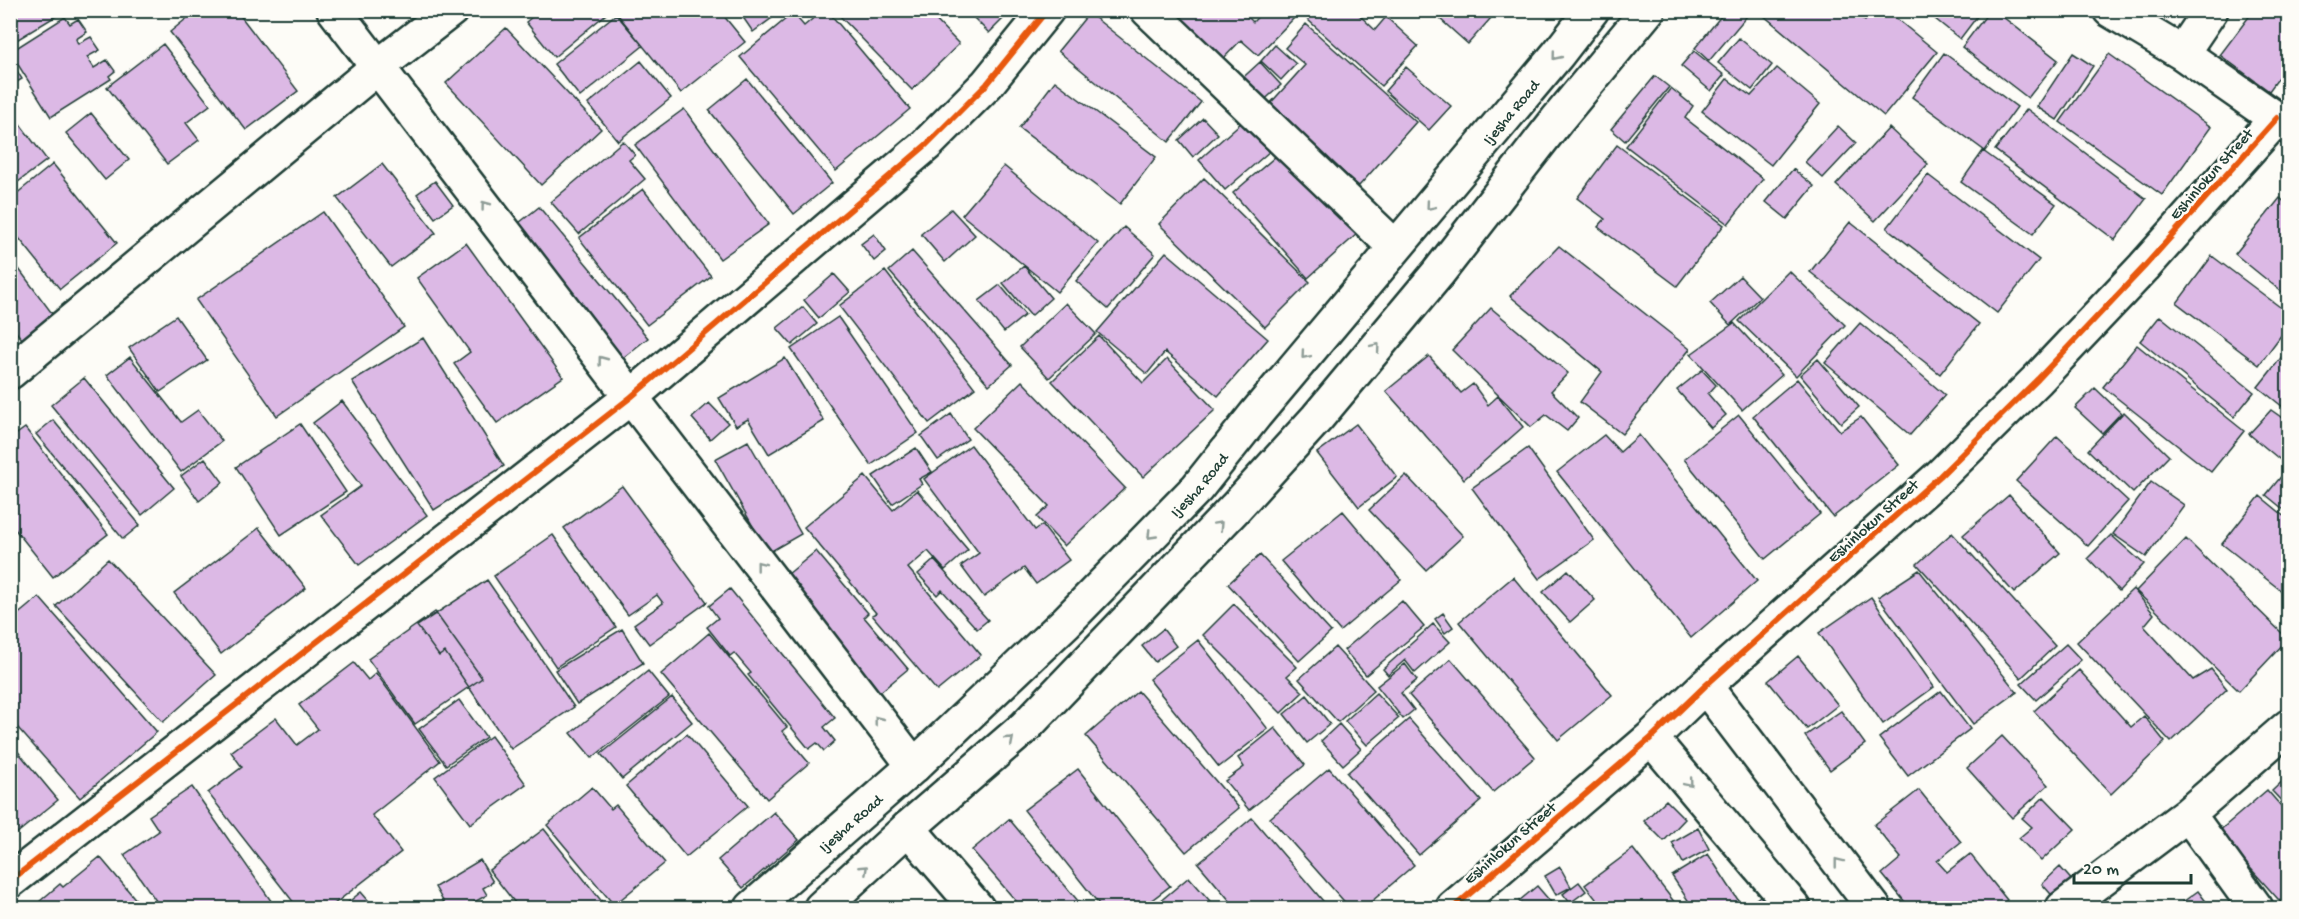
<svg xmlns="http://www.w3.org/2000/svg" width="2299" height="919" font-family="'Gochi Hand',sans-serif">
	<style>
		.building { fill: #dcb9e5; stroke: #1f3d34; stroke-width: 1.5 }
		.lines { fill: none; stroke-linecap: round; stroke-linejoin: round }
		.street-casing { stroke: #1f3d34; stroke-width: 38 }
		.secondary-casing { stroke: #1f3d34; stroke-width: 38 }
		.street { stroke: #fdfcf7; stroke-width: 33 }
		.secondary { stroke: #fdfcf7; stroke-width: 33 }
		.cycleway-casing { stroke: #fdfcf7; stroke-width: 10 }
		.cycleway { stroke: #e8590c; stroke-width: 6 }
		.oneway { stroke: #8e9c96 }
		.labels { text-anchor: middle; stroke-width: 5; stroke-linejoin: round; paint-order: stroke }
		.street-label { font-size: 16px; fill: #1f3d34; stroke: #fdfcf7 }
	</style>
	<rect width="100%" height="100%" fill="#fdfcf7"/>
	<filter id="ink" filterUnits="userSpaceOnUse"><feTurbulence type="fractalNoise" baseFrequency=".0167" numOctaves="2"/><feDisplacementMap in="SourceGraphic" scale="12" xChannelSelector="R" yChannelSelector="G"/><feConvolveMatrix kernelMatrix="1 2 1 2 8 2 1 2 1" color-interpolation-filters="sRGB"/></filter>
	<g filter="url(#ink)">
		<!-- building -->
		<path class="building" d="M10,10H66L15,41L10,33Z
			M197,10H236L298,91L246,130L170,32Z
			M540,10H611L554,57L526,22Z
			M614,10H719L745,42L681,93Z
			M738,10H783L753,32Z
			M823,10H827L910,109L836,171L740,57L793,13L804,26Z
			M834,10H926L959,44L912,90Z
			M966,10H1012L989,33Z
			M1170,10H1241L1253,22L1264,10H1288L1295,17L1258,55L1241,40L1222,60Z
			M1297,10H1354L1375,30L1386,17L1418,46L1381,86Z
			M1430,10H1498L1468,44Z
			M1726,10H1752L1709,61L1695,48Z
			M1757,10H1852L1865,21L1875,10H1886L1937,52L1884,116Z
			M1924,10H1982L1960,39Z
			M1990,10H1994L2058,60L2028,98L1962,47Z
			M2254,10H2288V65L2269,91L2220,55Z
			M1089,13L1201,102L1169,142L1058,51Z
			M616,14L643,46L580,97L554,64Z
			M65,17L70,24L78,19L87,32L76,39L78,44L91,37L100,50L87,57L94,68L107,60L115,71L109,76L111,79L51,117L10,52Z
			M1306,24L1416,122L1359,186L1268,106L1305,65L1285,48Z
			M506,28L601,129L541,185L446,83Z
			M1739,38L1772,65L1752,90L1718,63Z
			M163,44L210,105L186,123L199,140L167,164L107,87Z
			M1275,45L1296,64L1281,80L1261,61Z
			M1694,51L1724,75L1711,91L1681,66Z
			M1944,53L2017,107L1985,151L1912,97Z
			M2073,53L2093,66L2057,120L2037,107Z
			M2109,54L2211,127L2162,195L2060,122Z
			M10,60L22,79L10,86Z
			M641,61L671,98L618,141L588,104Z
			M1260,62L1281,85L1258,106L1236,84Z
			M1406,67L1451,106L1429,130L1385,91Z
			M1777,68L1820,104L1771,165L1702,111L1727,79L1751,96Z
			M1655,76L1669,87L1625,141L1611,129Z
			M747,79L832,183L794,214L709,110Z
			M1055,81L1156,157L1120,204L1019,128Z
			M1671,88L1693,106L1685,118L1763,179L1728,224L1626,146Z
			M684,109L769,224L720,259L635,145Z
			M2027,109L2146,199L2115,240L1995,150Z
			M91,113L129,160L105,180L66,133Z
			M1203,118L1218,134L1193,157L1179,140Z
			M1243,121L1270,151L1225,190L1199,160Z
			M20,124L47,160L10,188V131Z
			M1838,126L1856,143L1823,178L1805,162Z
			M1889,128L1928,164L1875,221L1836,185Z
			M623,141L635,155L629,160L645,179L579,234L551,202Z
			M1617,145L1724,225L1677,286L1598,227L1605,219L1577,198Z
			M1283,150L1357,234L1308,278L1233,193Z
			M1983,151L2056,204L2033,234L1961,182Z
			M53,164L117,243L60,289L10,227V199Z
			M382,164L436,233L391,267L337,198Z
			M1004,166L1098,243L1057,292L962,215Z
			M1793,169L1814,186L1787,219L1766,202Z
			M1928,175L2039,260L1997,313L1887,228Z
			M1204,178L1310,282L1265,327L1159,224Z
			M435,181L453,205L435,218L417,194Z
			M643,189L711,276L647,325L579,238Z
			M2280,198L2288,205V297L2235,254Z
			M539,207L648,338L619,361L510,230Z
			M951,209L975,235L945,262L921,234Z
			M323,212L404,327L277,416L196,300Z
			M1850,222L1979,324L1940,374L1810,272Z
			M1124,227L1155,254L1108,309L1076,281Z
			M874,234L886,251L874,261L861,244Z
			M466,243L563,377L497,423L454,364L470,352L417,278Z
			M1559,246L1690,349L1622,434L1580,402L1602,372L1510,296Z
			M912,251L1012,365L989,385L889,271Z
			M1166,252L1268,339L1218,396L1165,352L1147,374L1097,332Z
			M2212,256L2288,313V326L2259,365L2177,303Z
			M16,265L54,316L22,339L10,325V269Z
			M1024,266L1051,298L1031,316L1003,283Z
			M885,271L975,388L929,423L839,306Z
			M1789,271L1845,325L1796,376L1739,321Z
			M834,274L850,292L819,318L804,300Z
			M1740,276L1760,297L1730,325L1710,303Z
			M1000,285L1025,315L1004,332L979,301Z
			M1066,303L1096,334L1049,378L1020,347Z
			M803,307L817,324L792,345L777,328Z
			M1491,308L1568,373L1551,391L1578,418L1567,431L1546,415L1531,427L1452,350Z
			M176,316L207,360L160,392L129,348Z
			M2160,316L2254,392L2234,417L2140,341Z
			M838,317L918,433L871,465L791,349Z
			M1734,323L1782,375L1742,410L1691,354Z
			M1860,323L1945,395L1910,435L1825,363Z
			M1099,336L1143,383L1167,359L1215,410L1143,477L1052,381Z
			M423,338L504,466L434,510L352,381Z
			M2137,345L2244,431L2211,472L2103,387Z
			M2288,349V411L2258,387Z
			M1429,356L1461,393L1473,384L1488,405L1498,396L1523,427L1464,479L1386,391Z
			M130,357L181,422L198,410L222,441L181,472L107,375Z
			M785,358L824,421L769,454L748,419L736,426L719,398Z
			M1818,359L1859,407L1841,423L1800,375Z
			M1702,370L1716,385L1708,394L1726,415L1711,428L1677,390Z
			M84,378L174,488L142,515L51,405Z
			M1797,379L1840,431L1861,417L1899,465L1833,517L1753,416Z
			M1022,381L1125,488L1064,546L1037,517L1049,506L973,428Z
			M2095,388L2121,413L2102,433L2075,408Z
			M342,401L427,515L359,565L321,515L361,486L313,423Z
			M709,403L728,423L710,439L692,418Z
			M2271,410L2288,422V457L2284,463L2249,434Z
			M2124,412L2169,456L2133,493L2088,450Z
			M951,414L968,439L938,460L921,436Z
			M1739,415L1820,514L1765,559L1684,459Z
			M53,420L140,525L123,539L36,434Z
			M300,424L346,492L281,535L236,467Z
			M1356,424L1397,477L1359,507L1317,453Z
			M25,428L108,534L53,577L10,523V439Z
			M1604,435L1620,452L1639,435L1757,581L1691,638L1557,472Z
			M2057,436L2128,501L2088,546L2016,481Z
			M748,441L801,534L768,553L715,459Z
			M971,445L1035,530L1042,525L1069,560L1036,584L1024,568L984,597L961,566L979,553L924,479Z
			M916,448L932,472L919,479L922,484L892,504L873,476Z
			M1528,448L1594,540L1539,579L1472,488Z
			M205,458L223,482L199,501L181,476Z
			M2288,468V513L2266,495Z
			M1406,475L1463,536L1426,570L1369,510Z
			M865,476L893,510L917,490L968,550L945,570L928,551L908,568L981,655L937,691L872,615L876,613L804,527Z
			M2151,482L2184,505L2146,557L2113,534Z
			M622,486L707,602L649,644L634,624L663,603L657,595L628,615L564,528Z
			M2009,495L2060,553L2014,593L1963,535Z
			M2260,496L2288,519V596L2222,544Z
			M1343,511L1401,580L1340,631L1281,561Z
			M259,528L306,588L221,654L174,593Z
			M1952,533L2055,646L2021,678L1917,564Z
			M553,535L616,627L556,667L494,576Z
			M2111,535L2144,564L2119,591L2088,558Z
			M2186,539L2288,639L2239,691L2136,591Z
			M816,551L868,613L864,617L908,669L879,693L782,579Z
			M1260,555L1331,632L1299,661L1228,584Z
			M108,559L216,675L163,722L56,606Z
			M934,560L988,620L977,629L942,590L937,595L918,574Z
			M1568,570L1595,600L1570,622L1543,592Z
			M1919,570L2017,692L1973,724L1878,597Z
			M1513,577L1612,695L1558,740L1459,622Z
			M487,580L574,707L511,749L445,652L439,656L417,626Z
			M730,589L835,718L824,727L835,741L824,751L817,743L809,749L748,675L751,673L734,653L730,656L707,627L718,618L709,606Z
			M2133,589L2154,614L2144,626L2193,680L2211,669L2227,689L2171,742L2077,642Z
			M39,597L157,732L80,798L10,719V621Z
			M1871,597L1934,687L1883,724L1819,633Z
			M1402,601L1424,627L1366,675L1344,650Z
			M1234,604L1297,667L1287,676L1303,692L1281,713L1203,635Z
			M435,612L482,678L415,724L368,659Z
			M1443,613L1453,627L1445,633L1435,619Z
			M1433,624L1450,642L1415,673L1405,660L1388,675L1383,669Z
			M622,629L643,663L577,704L555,670Z
			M1163,629L1176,646L1155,662L1142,646Z
			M709,633L787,727L782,731L809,763L767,799L661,674Z
			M1198,640L1268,729L1219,767L1149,679Z
			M2066,644L2081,660L2036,700L2021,684Z
			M1335,647L1374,690L1338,722L1299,679Z
			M1798,656L1838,705L1807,729L1768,681Z
			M1451,659L1535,757L1493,792L1409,695Z
			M354,663L368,680L376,673L440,761L372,815L401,852L329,908H298L208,793L242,767L231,752L276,718L297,745L318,729L299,705Z
			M1405,664L1417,680L1401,693L1414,710L1403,719L1377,686Z
			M2079,670L2131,727L2144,716L2165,742L2111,794L2034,711Z
			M648,671L669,697L592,758L571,733Z
			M1138,691L1239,808L1186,852L1086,736Z
			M1941,691L1970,729L1908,776L1879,738Z
			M1376,693L1399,718L1367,745L1345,721Z
			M1307,695L1330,724L1307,743L1284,714Z
			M672,697L692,722L622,779L601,754Z
			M459,700L486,737L446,765L419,729Z
			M1841,711L1865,744L1830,770L1805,736Z
			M1409,719L1481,801L1419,855L1347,773Z
			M1339,724L1361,749L1343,765L1321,741Z
			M1275,728L1305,765L1249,810L1225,781L1244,767L1238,758Z
			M687,734L748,806L686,857L626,786Z
			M491,736L526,784L470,824L435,777Z
			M2002,736L2048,785L2012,818L1967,768Z
			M10,742L58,800L16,834L10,828Z
			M1329,768L1414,865L1364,908H1350L1270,818Z
			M1078,769L1170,886L1141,908H1102L1024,810Z
			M2288,776V808L2272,791Z
			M192,787L276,908H161L124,855L159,831L149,816Z
			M592,787L611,809L616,805L665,863L614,905L547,825Z
			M1919,790L1961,842L1937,861L1947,872L1970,854L2007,900L1997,908H1910L1882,874L1901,858L1874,825Z
			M2267,790L2288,814V908H2286L2218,832Z
			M2044,797L2075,829L2041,861L2019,838L2032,827L2022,818Z
			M1666,800L1685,819L1664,841L1644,821Z
			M774,812L799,840L743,888L718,860Z
			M1252,818L1329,908H1236L1198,863Z
			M1009,819L1084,908H1022L972,850Z
			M1698,828L1709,849L1683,863L1672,843Z
			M544,829L607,908H519L489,870Z
			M1633,849L1679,908H1603L1585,885Z
			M1708,854L1742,906L1738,908H1693L1672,876Z
			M100,857L143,908H45L40,901L60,884L63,887Z
			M480,860L493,882L483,888L487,895L464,908H447L435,887Z
			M1560,867L1571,887L1556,895L1545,876Z
			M2060,867L2075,884L2057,901L2042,884Z
			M1189,877L1216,908H1152Z
			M1579,882L1586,891L1570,903L1563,894Z
			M1537,886L1556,908H1525L1519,901Z
			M1767,891L1780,908H1744Z
			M2198,891L2211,908H2184L2180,904Z
			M361,892L375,908H341Z"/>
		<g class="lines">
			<!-- street casing -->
			<g class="street-casing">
				<path id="street" d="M1148,10L1395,247
					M2110,10L2182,53L2288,127
					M2182,53L2211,10
					M10,372L379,66L451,10
					M1705,686L1874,908
					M1651,738L1794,908
					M2188,814L2256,908
					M908,828L977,908
					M10,881L631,397L926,145L987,84L1047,10
					M1453,908L1651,738L1705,686L1940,476L2038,379L2144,267L2277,118
					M2063,908L2188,814L2288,727"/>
			</g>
			<!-- secondary casing -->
			<g class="secondary-casing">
				<g id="secondary">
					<path d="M334,10L914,766"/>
					<path id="s1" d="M752,908L914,766L1066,622L1197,488L1255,415L1558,54L1592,10"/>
					<path d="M821,908L908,828L1025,727L1235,508L1317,418L1439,272L1557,120L1648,10"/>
				</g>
			</g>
			<!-- street -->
			<use href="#street" class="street"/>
			<!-- secondary -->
			<use href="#secondary" class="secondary"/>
			<!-- cycleway casing -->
			<g class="cycleway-casing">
				<path id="cycleway" d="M10,881L631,397L926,145L987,84L1047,10
					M1453,908L1651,738L1705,686L1940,476L2038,379L2144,267L2277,118"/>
			</g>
			<!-- cycleway -->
			<use href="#cycleway" class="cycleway"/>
		</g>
		<!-- one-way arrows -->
		<defs><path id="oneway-chevron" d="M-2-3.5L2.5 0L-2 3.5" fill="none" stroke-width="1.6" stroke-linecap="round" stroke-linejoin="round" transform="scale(1.5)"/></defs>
		<g class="oneway">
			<use href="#oneway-chevron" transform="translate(1556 56) rotate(129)"/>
			<use href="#oneway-chevron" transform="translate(485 205) rotate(-127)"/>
			<use href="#oneway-chevron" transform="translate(1430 206) rotate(130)"/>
			<use href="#oneway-chevron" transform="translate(1376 347) rotate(-50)"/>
			<use href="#oneway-chevron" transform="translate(1305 355) rotate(130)"/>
			<use href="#oneway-chevron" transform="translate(602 360) rotate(-127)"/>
			<use href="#oneway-chevron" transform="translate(1219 525) rotate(-47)"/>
			<use href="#oneway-chevron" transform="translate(1151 535) rotate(134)"/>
			<use href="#oneway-chevron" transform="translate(760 565) rotate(-128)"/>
			<use href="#oneway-chevron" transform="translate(878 720) rotate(-128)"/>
			<use href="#oneway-chevron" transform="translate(1010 740) rotate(-41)"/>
			<use href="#oneway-chevron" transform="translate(1689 783) rotate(50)"/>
			<use href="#oneway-chevron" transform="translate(1838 862) rotate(-128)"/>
			<use href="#oneway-chevron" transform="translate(864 869) rotate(-43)"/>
		</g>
	</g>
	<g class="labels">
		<!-- street labels -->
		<g class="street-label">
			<text dy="6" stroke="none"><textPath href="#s1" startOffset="1102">Ijesha Road</textPath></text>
			<text transform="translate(2210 173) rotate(-48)" y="6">Eshinlokun Street</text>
			<text dy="6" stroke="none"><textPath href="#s1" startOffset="616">Ijesha Road</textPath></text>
			<text transform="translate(1872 520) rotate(-42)" y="6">Eshinlokun Street</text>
			<text dy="6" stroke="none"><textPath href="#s1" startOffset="130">Ijesha Road</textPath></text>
			<text transform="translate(1509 842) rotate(-41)" y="6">Eshinlokun Street</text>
		</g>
	</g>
	<!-- margin -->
	<rect width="2299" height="919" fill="none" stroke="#fdfcf7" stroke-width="36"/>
	<rect x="18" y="18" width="2263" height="883" fill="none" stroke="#1f3d34" stroke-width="2" filter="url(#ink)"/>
	<!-- scale -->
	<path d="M2074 874v9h117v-9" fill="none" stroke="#1f3d34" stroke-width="3"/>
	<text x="2083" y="874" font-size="18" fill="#1f3d34" stroke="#fdfcf7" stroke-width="4.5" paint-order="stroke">20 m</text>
</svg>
